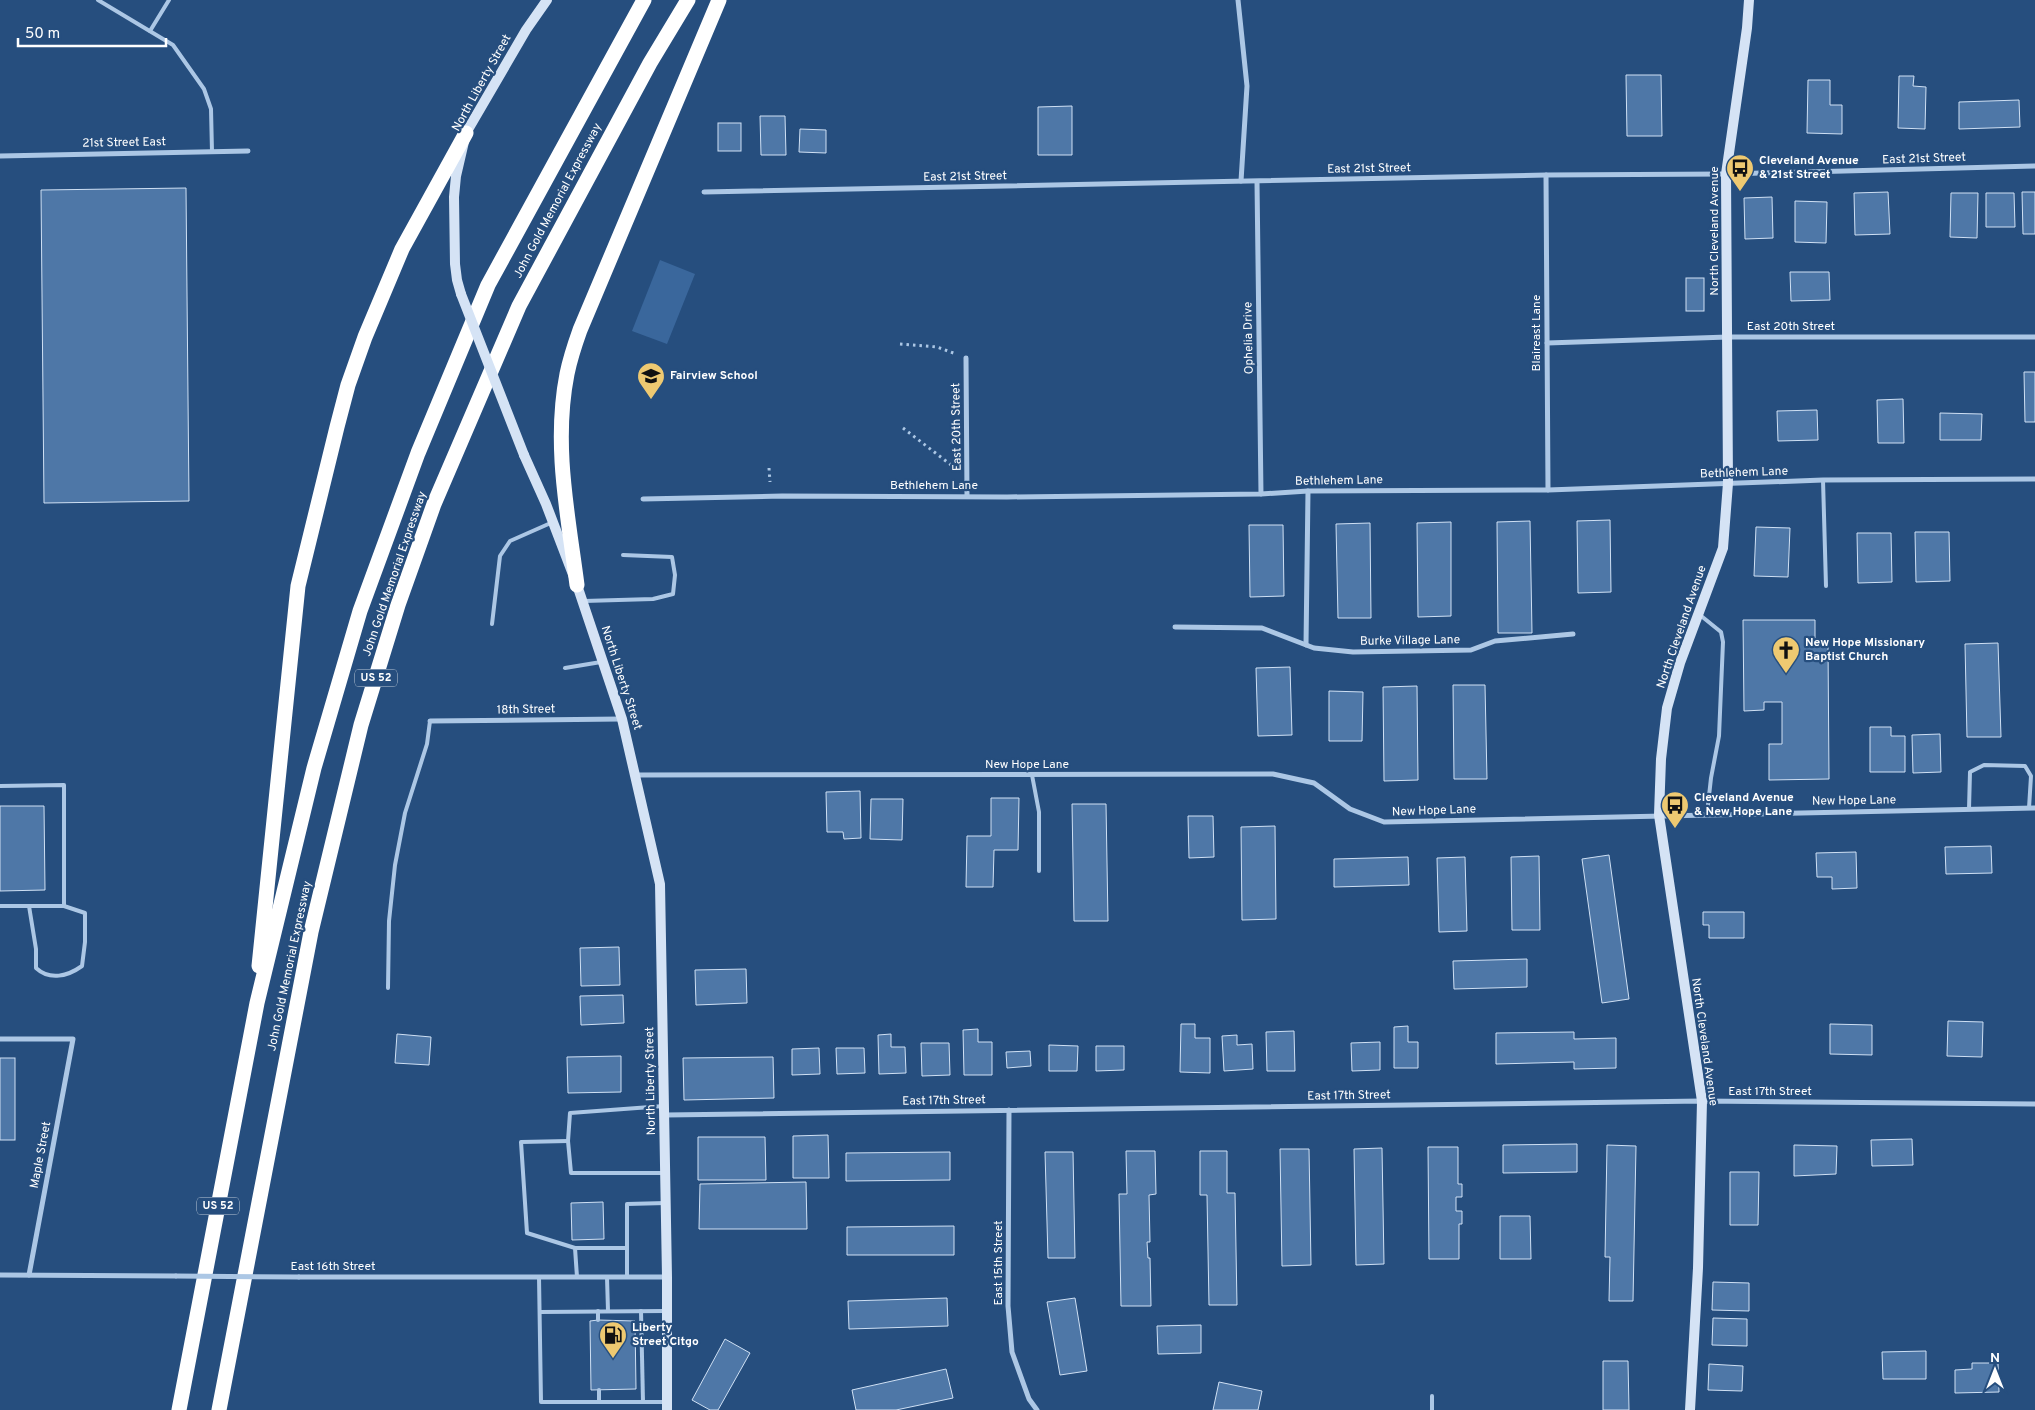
<svg xmlns="http://www.w3.org/2000/svg" width="2035" height="1410" font-family="Overpass,sans-serif">
<style>
.green{fill:#3a679c}
.building{fill:#4e77a7;stroke:#cfe0f4}
.lines{fill:none;stroke-linecap:round;stroke-linejoin:round}
.path{stroke:#acc7e5;stroke-width:3;stroke-dasharray:2.5 4;stroke-linecap:butt}
.lane{stroke:#acc7e5;stroke-width:4}
.street{stroke:#acc7e5;stroke-width:5}
.secondary{stroke:#d5e3f5;stroke-width:10}
.highway{stroke:#fff;stroke-width:15}
.street-bridge{stroke:#acc7e5;stroke-width:5}
.secondary-bridge{stroke:#d5e3f5;stroke-width:10}
.labels{text-anchor:middle;dominant-baseline:central;stroke-width:4.5;stroke-linejoin:round;paint-order:stroke}
.shield{fill:#264e7e;stroke:#becad8;stroke-width:1}
.shield-label{font-size:11px;font-weight:bold;fill:#fff}
.street-label{font-size:12px;fill:#fff;stroke:#264e7e}
.poi-label{font-size:12px;font-weight:bold;fill:#fff;stroke:#264e7e;text-anchor:start}
</style>
<rect width="100%" height="100%" fill="#264e7e"/>
<polygon class="green" points="660,260 695,274 667,344 632,331"/>
<g class="building">
<polygon points="1626,75 1661,75 1662,136 1627,136"/>
<polygon points="1899,76 1914,76 1913,86 1926,87 1925,129 1898,128"/>
<polygon points="1808,80 1830,80 1830,105 1842,105 1842,134 1807,133"/>
<polygon points="2019,100 2020,127 1959,129 1959,102"/>
<polygon points="1072,106 1072,155 1038,155 1038,107"/>
<polygon points="760,116 785,116 786,155 761,155"/>
<rect x="718" y="123" width="23" height="28"/>
<polygon points="800,129 826,130 826,153 799,152"/>
<polygon points="186,188 189,501 44,503 41,190"/>
<polygon points="1888,192 1890,234 1855,235 1854,193"/>
<polygon points="2022,192 2035,192 2035,234 2023,234"/>
<polygon points="1951,193 1978,193 1977,238 1950,237"/>
<polygon points="1986,193 2014,193 2015,227 1986,227"/>
<polygon points="1772,197 1773,238 1745,239 1744,198"/>
<polygon points="1795,201 1827,202 1826,243 1795,242"/>
<polygon points="1790,272 1829,272 1830,300 1791,301"/>
<rect x="1686" y="278" width="18" height="33"/>
<polygon points="2024,372 2035,372 2035,422 2025,422"/>
<polygon points="1903,399 1904,443 1878,443 1877,400"/>
<polygon points="1817,410 1818,440 1778,441 1777,411"/>
<polygon points="1940,413 1982,414 1981,440 1940,440"/>
<polygon points="1610,520 1611,592 1578,593 1577,521"/>
<polygon points="1530,521 1532,633 1498,633 1497,522"/>
<polygon points="1451,522 1451,616 1418,617 1417,523"/>
<polygon points="1370,523 1371,618 1338,618 1336,524"/>
<polygon points="1249,525 1283,525 1284,596 1250,597"/>
<polygon points="1756,527 1790,528 1788,577 1754,576"/>
<polygon points="1915,532 1949,532 1950,581 1916,582"/>
<polygon points="1857,533 1891,533 1892,582 1858,583"/>
<polygon points="1743,620 1815,620 1815,645 1828,645 1829,779 1769,780 1769,744 1782,744 1782,702 1764,702 1764,710 1744,711"/>
<polygon points="1998,643 2001,737 1967,737 1965,644"/>
<polygon points="1290,667 1292,735 1258,736 1256,668"/>
<polygon points="1453,685 1485,685 1487,779 1454,779"/>
<polygon points="1417,686 1418,780 1384,781 1383,687"/>
<polygon points="1329,691 1363,692 1362,741 1329,741"/>
<polygon points="1870,727 1891,727 1891,736 1905,736 1905,772 1870,772"/>
<polygon points="1940,734 1941,772 1913,773 1912,735"/>
<polygon points="860,791 861,838 844,839 843,832 827,832 826,792"/>
<polygon points="991,798 1019,798 1018,850 994,850 993,887 966,887 967,836 991,836"/>
<polygon points="871,799 903,799 902,840 870,839"/>
<polygon points="1072,804 1106,804 1108,921 1074,921"/>
<polygon points="0,806 44,806 45,890 0,891"/>
<polygon points="1188,816 1213,816 1214,857 1189,858"/>
<polygon points="1275,826 1276,919 1242,920 1241,827"/>
<polygon points="1991,846 1992,873 1946,874 1945,847"/>
<polygon points="1856,852 1857,888 1832,889 1832,877 1817,877 1816,853"/>
<polygon points="1609,855 1629,999 1602,1003 1582,859"/>
<polygon points="1539,856 1540,930 1512,930 1511,857"/>
<polygon points="1408,857 1409,885 1334,887 1334,859"/>
<polygon points="1465,857 1467,931 1439,932 1437,858"/>
<polygon points="1703,912 1744,912 1744,938 1709,938 1709,925 1703,925"/>
<polygon points="619,947 620,985 581,986 580,948"/>
<polygon points="1527,959 1527,987 1454,989 1453,961"/>
<polygon points="746,969 747,1003 696,1005 695,970"/>
<polygon points="623,995 624,1023 581,1025 580,996"/>
<polygon points="1948,1021 1983,1022 1982,1057 1947,1056"/>
<polygon points="1181,1024 1195,1024 1195,1038 1210,1038 1210,1073 1180,1072"/>
<polygon points="1830,1024 1872,1025 1872,1055 1830,1054"/>
<polygon points="1408,1026 1408,1042 1418,1042 1418,1068 1394,1068 1394,1027"/>
<polygon points="978,1029 978,1042 992,1042 992,1075 964,1075 963,1030"/>
<polygon points="1294,1031 1295,1071 1267,1071 1266,1032"/>
<polygon points="1574,1032 1574,1039 1616,1038 1616,1068 1574,1069 1574,1062 1496,1064 1496,1033"/>
<polygon points="397,1034 431,1037 429,1065 395,1063"/>
<polygon points="891,1034 891,1047 905,1047 906,1073 879,1074 878,1035"/>
<polygon points="1237,1035 1237,1045 1252,1044 1253,1069 1224,1071 1222,1036"/>
<polygon points="1380,1042 1380,1070 1352,1071 1351,1043"/>
<polygon points="921,1043 949,1043 950,1075 922,1076"/>
<polygon points="1049,1045 1078,1046 1077,1071 1049,1071"/>
<polygon points="1096,1046 1124,1046 1124,1070 1096,1071"/>
<polygon points="819,1048 820,1074 792,1075 792,1049"/>
<polygon points="836,1048 864,1048 865,1073 837,1074"/>
<polygon points="1030,1051 1031,1066 1007,1068 1006,1052"/>
<polygon points="621,1056 621,1092 568,1093 567,1057"/>
<polygon points="773,1057 774,1098 684,1100 683,1058"/>
<rect x="0" y="1058" width="15" height="82"/>
<polygon points="828,1135 829,1178 793,1178 793,1136"/>
<polygon points="698,1137 765,1137 766,1180 698,1180"/>
<polygon points="1912,1139 1913,1165 1872,1166 1871,1140"/>
<polygon points="1577,1144 1577,1172 1503,1173 1503,1145"/>
<polygon points="1607,1145 1636,1146 1633,1301 1609,1301 1610,1257 1605,1257"/>
<polygon points="1794,1145 1837,1146 1836,1174 1794,1176"/>
<polygon points="1428,1147 1458,1147 1458,1184 1462,1184 1462,1197 1456,1197 1456,1211 1462,1211 1462,1224 1459,1224 1459,1259 1429,1259"/>
<polygon points="1382,1148 1384,1264 1356,1265 1354,1149"/>
<polygon points="1280,1149 1309,1149 1311,1265 1282,1266"/>
<polygon points="1126,1151 1155,1151 1156,1194 1149,1195 1150,1242 1147,1242 1148,1258 1150,1258 1151,1306 1121,1306 1119,1194 1127,1194"/>
<polygon points="1200,1151 1227,1151 1227,1193 1235,1193 1237,1305 1209,1305 1207,1195 1200,1195"/>
<polygon points="950,1152 950,1180 846,1181 846,1153"/>
<polygon points="1045,1152 1073,1152 1075,1258 1048,1258"/>
<polygon points="1730,1172 1759,1172 1758,1225 1730,1225"/>
<polygon points="806,1182 807,1229 699,1229 700,1184"/>
<polygon points="603,1202 604,1239 572,1240 571,1203"/>
<polygon points="1500,1216 1530,1216 1531,1259 1500,1259"/>
<polygon points="954,1226 954,1255 847,1255 847,1227"/>
<polygon points="1713,1282 1749,1283 1749,1311 1712,1310"/>
<polygon points="947,1298 948,1326 849,1329 848,1301"/>
<polygon points="1075,1298 1087,1371 1060,1375 1047,1302"/>
<polygon points="1713,1318 1747,1319 1747,1346 1712,1345"/>
<polygon points="598,1320 635,1321 636,1389 591,1390 590,1321"/>
<polygon points="1201,1325 1201,1353 1158,1354 1157,1326"/>
<polygon points="725,1339 750,1353 718,1410 710,1410 692,1400"/>
<polygon points="1926,1351 1926,1379 1883,1379 1882,1352"/>
<polygon points="1603,1361 1628,1361 1629,1410 1603,1410"/>
<polygon points="1972,1363 1998,1363 1999,1392 1955,1393 1955,1370 1972,1369"/>
<polygon points="1709,1364 1743,1366 1742,1391 1708,1390"/>
<polygon points="946,1369 953,1398 896,1410 856,1410 852,1390"/>
<polygon points="1219,1382 1262,1391 1258,1410 1213,1410"/>
</g>
<g class="lines">
<g class="path">
<polyline points="900,344 937,347 956,354"/>
<polyline points="903,428 955,468"/>
<polyline points="769,468 770,482"/>
</g>
<g class="lane">
<polyline points="98,0 173,45 204,89 211,109 212,152"/>
<polyline points="150,31 169,0"/>
<polyline points="1823,480 1826,586"/>
<polyline points="584,601 653,599 673,594 675,575 672,557 623,555"/>
<polyline points="1700,615 1721,632 1723,642 1719,736 1711,778 1707,814"/>
<polyline points="492,624 500,556 510,541 553,522"/>
<polyline points="565,668 601,662"/>
<polyline points="1032,775 1039,812 1039,871"/>
<polyline points="0,786 64,785 64,906 0,906"/>
<polyline points="1969,809 1970,772 1984,765 2025,766 2031,776 2029,808"/>
<path d="M29,906L36,949V968C50,981 68,976 82,966L85,942V913L64,906"/>
<polyline points="388,988 389,921 395,865 405,813 427,744 430,721"/>
<polyline points="664,1106 570,1113 568,1141 571,1173 665,1173"/>
<polyline points="568,1141 521,1142 527,1233 575,1248 577,1277"/>
<polyline points="575,1248 627,1248"/>
<polyline points="539,1277 541,1402 666,1402"/>
<polyline points="607,1277 608,1311"/>
<polyline points="627,1277 627,1204 666,1203"/>
<polyline points="598,1311 598,1320"/>
<polyline points="641,1311 643,1402"/>
<polyline points="540,1312 665,1311"/>
<polyline points="599,1390 599,1402"/>
<polyline points="1432,1396 1432,1410"/>
</g>
<g class="street">
<polyline points="1238,0 1247,86 1241,181"/>
<polyline points="0,156 248,151"/>
<polyline points="1546,175 1548,490"/>
<polyline points="1257,182 1261,494"/>
<polyline points="704,192 1546,175 1726,174 2035,166"/>
<polyline points="1547,343 1728,337 2035,337"/>
<polyline points="966,358 967,496"/>
<polyline points="643,499 782,496 1007,497 1261,494 1308,491 1548,490 1823,480 2035,479"/>
<polyline points="1175,627 1262,628 1314,648 1353,652 1471,650 1495,641 1573,634"/>
<polyline points="1306,645 1308,491"/>
<polyline points="430,721 621,719"/>
<polyline points="636,775 1273,774 1314,783 1350,809 1384,822 2035,808"/>
<polyline points="0,1039 73,1039 29,1275"/>
<polyline points="1009,1110 1008,1306 1012,1352 1029,1399 1037,1410"/>
<polyline points="665,1115 1702,1101 2035,1104"/>
<polyline points="0,1275 176,1276"/>
<polyline points="299,1277 667,1277"/>
</g>
<g class="secondary">
<polyline points="461,294 457,280 455,264 454,197 456,176 466,133 526,30 547,0"/>
<polyline points="524,455 546,504 577,585 622,719 660,884 667,1277 667,1410"/>
<polyline points="1690,1410 1698,1268 1702,1101 1659,815 1661,759 1667,708 1680,663 1723,548 1728,483 1726,174 1747,28 1749,0"/>
</g>
<g class="highway">
<path d="M577,585C568,515 553,445 567,374C570,359 575,344 580,330L719,0"/>
<polyline points="259,966 298,586 337,427 348,385 365,337 402,249 466,133"/>
<polyline points="179,1410 257,1003 314,768 360,611 418,453 488,285 644,0"/>
<polyline points="219,1410 311,932 361,725 398,605 434,504 519,306 650,63 688,0"/>
</g>
<polyline class="street-bridge" points="176,1276 299,1277"/>
<polyline class="secondary-bridge" points="461,294 524,455"/>
</g>
<defs>
<g id="bus-pin" transform="scale(1.4375)"><path d="M0 17L-7.5 6A9.5 9.5 0 1 1 7.5 6Z" fill="#eec971" stroke="#264e7e"/><path d="M-5-6H5V4H4V6H2V4H-2V6H-4V4H-5ZM-3.5-4V0h7V-4ZM-3.5 1.2v1.5H-2V1.2ZM2 1.2v1.5H3.5V1.2Z" fill="#111"/></g>
<g id="school-pin" transform="scale(1.4375)"><path d="M0 17L-7.5 6A9.5 9.5 0 1 1 7.5 6Z" fill="#eec971" stroke="#264e7e"/><path d="M0-5L7-2L0 1L-7-2ZM-4 1L0 2.5L4 1V4Q0 6-4 4Z" fill="#111"/></g>
<g id="church-pin" transform="scale(1.4375)"><path d="M0 17L-7.5 6A9.5 9.5 0 1 1 7.5 6Z" fill="#eec971" stroke="#264e7e"/><path d="M-1.2-6h2.4v3.5h3.3v2.4h-3.3V6h-2.4V-.1h-3.3v-2.4h3.3Z" fill="#111"/></g>
<g id="fuel-pin" transform="scale(1.4375)"><path d="M0 17L-7.5 6A9.5 9.5 0 1 1 7.5 6Z" fill="#eec971" stroke="#264e7e"/><path d="M-5.5-6h7V0h2V4h1.3V-2.5L3-4.5l.8-.8L6-3V5H2.5V1h-1V6h-7ZM-4.2-4.7v3.2H.2V-4.7Z" fill="#111"/></g>
</defs>
<g fill-rule="evenodd">
<use href="#bus-pin" x="1740" y="168"/>
<use href="#school-pin" x="651" y="376"/>
<use href="#church-pin" x="1786" y="650"/>
<use href="#bus-pin" x="1675" y="805"/>
<use href="#fuel-pin" x="613" y="1335"/>
</g>
<g class="labels">
<g class="shield">
<rect x="355" y="669.5" width="42" height="17" rx="4"/>
<rect x="197" y="1197.5" width="42" height="17" rx="4"/>
</g>
<g class="shield-label">
<text x="376" y="678">US 52</text>
<text x="218" y="1206">US 52</text>
</g>
<g class="street-label">
<text transform="translate(482 83) rotate(-61)">North Liberty Street</text>
<text transform="translate(124 143) rotate(-1)">21st Street East</text>
<text transform="translate(1924 159) rotate(-2)">East 21st Street</text>
<text transform="translate(1369 169) rotate(-1)">East 21st Street</text>
<text transform="translate(965 177) rotate(-1)">East 21st Street</text>
<text transform="translate(558 201) rotate(-62)">John Gold Memorial Expressway</text>
<text transform="translate(1715 231) rotate(-90)">North Cleveland Avenue</text>
<text x="1791" y="327">East 20th Street</text>
<text transform="translate(1537 333) rotate(-90)">Blaireast Lane</text>
<text transform="translate(1249 338) rotate(-91)">Ophelia Drive</text>
<text transform="translate(957 427) rotate(-91)">East 20th Street</text>
<text transform="translate(1744 473) rotate(-2)">Bethlehem Lane</text>
<text transform="translate(1339 481) rotate(-1)">Bethlehem Lane</text>
<text x="934" y="486">Bethlehem Lane</text>
<text transform="translate(395 574) rotate(-71)">John Gold Memorial Expressway</text>
<text transform="translate(1682 627) rotate(-71)">North Cleveland Avenue</text>
<text transform="translate(1410 641) rotate(-1)">Burke Village Lane</text>
<text transform="translate(621 678) rotate(72)">North Liberty Street</text>
<text transform="translate(526 710) rotate(-1)">18th Street</text>
<text x="1027" y="765">New Hope Lane</text>
<text transform="translate(1854 801) rotate(-1)">New Hope Lane</text>
<text transform="translate(1434 811) rotate(-2)">New Hope Lane</text>
<text transform="translate(290 966) rotate(-78)">John Gold Memorial Expressway</text>
<text transform="translate(1704 1042) rotate(82)">North Cleveland Avenue</text>
<text transform="translate(651 1081) rotate(-91)">North Liberty Street</text>
<text x="1770" y="1092">East 17th Street</text>
<text transform="translate(1349 1096) rotate(-1)">East 17th Street</text>
<text transform="translate(944 1101) rotate(-1)">East 17th Street</text>
<text transform="translate(41 1155) rotate(-79)">Maple Street</text>
<text transform="translate(999 1263) rotate(-90)">East 15th Street</text>
<text x="333" y="1267">East 16th Street</text>
</g>
<g class="poi-label">
<text x="1759" y="161">Cleveland Avenue<tspan x="1759" dy="14">&amp; 21st Street</tspan></text>
<text x="670" y="376">Fairview School</text>
<text x="1805" y="643">New Hope Missionary<tspan x="1805" dy="14">Baptist Church</tspan></text>
<text x="1694" y="798">Cleveland Avenue<tspan x="1694" dy="14">&amp; New Hope Lane</tspan></text>
<text x="632" y="1328">Liberty<tspan x="632" dy="14">Street Citgo</tspan></text>
</g>
</g>
<g transform="translate(1995 1370)" stroke="#264e7e" stroke-width="4" paint-order="stroke">
<path d="M0-4L9 19L0 12L-9 19Z" fill="#ffffff"/>
<text y="-8" font-size="14" font-weight="bold" text-anchor="middle" fill="#ffffff">N</text>
</g>
<path d="M18 38v8h148v-8" fill="none" stroke="#ffffff" stroke-width="2.5"/>
<text x="25" y="38" font-size="15" fill="#ffffff" stroke="#264e7e" stroke-width="4" paint-order="stroke">50 m</text>
</svg>
